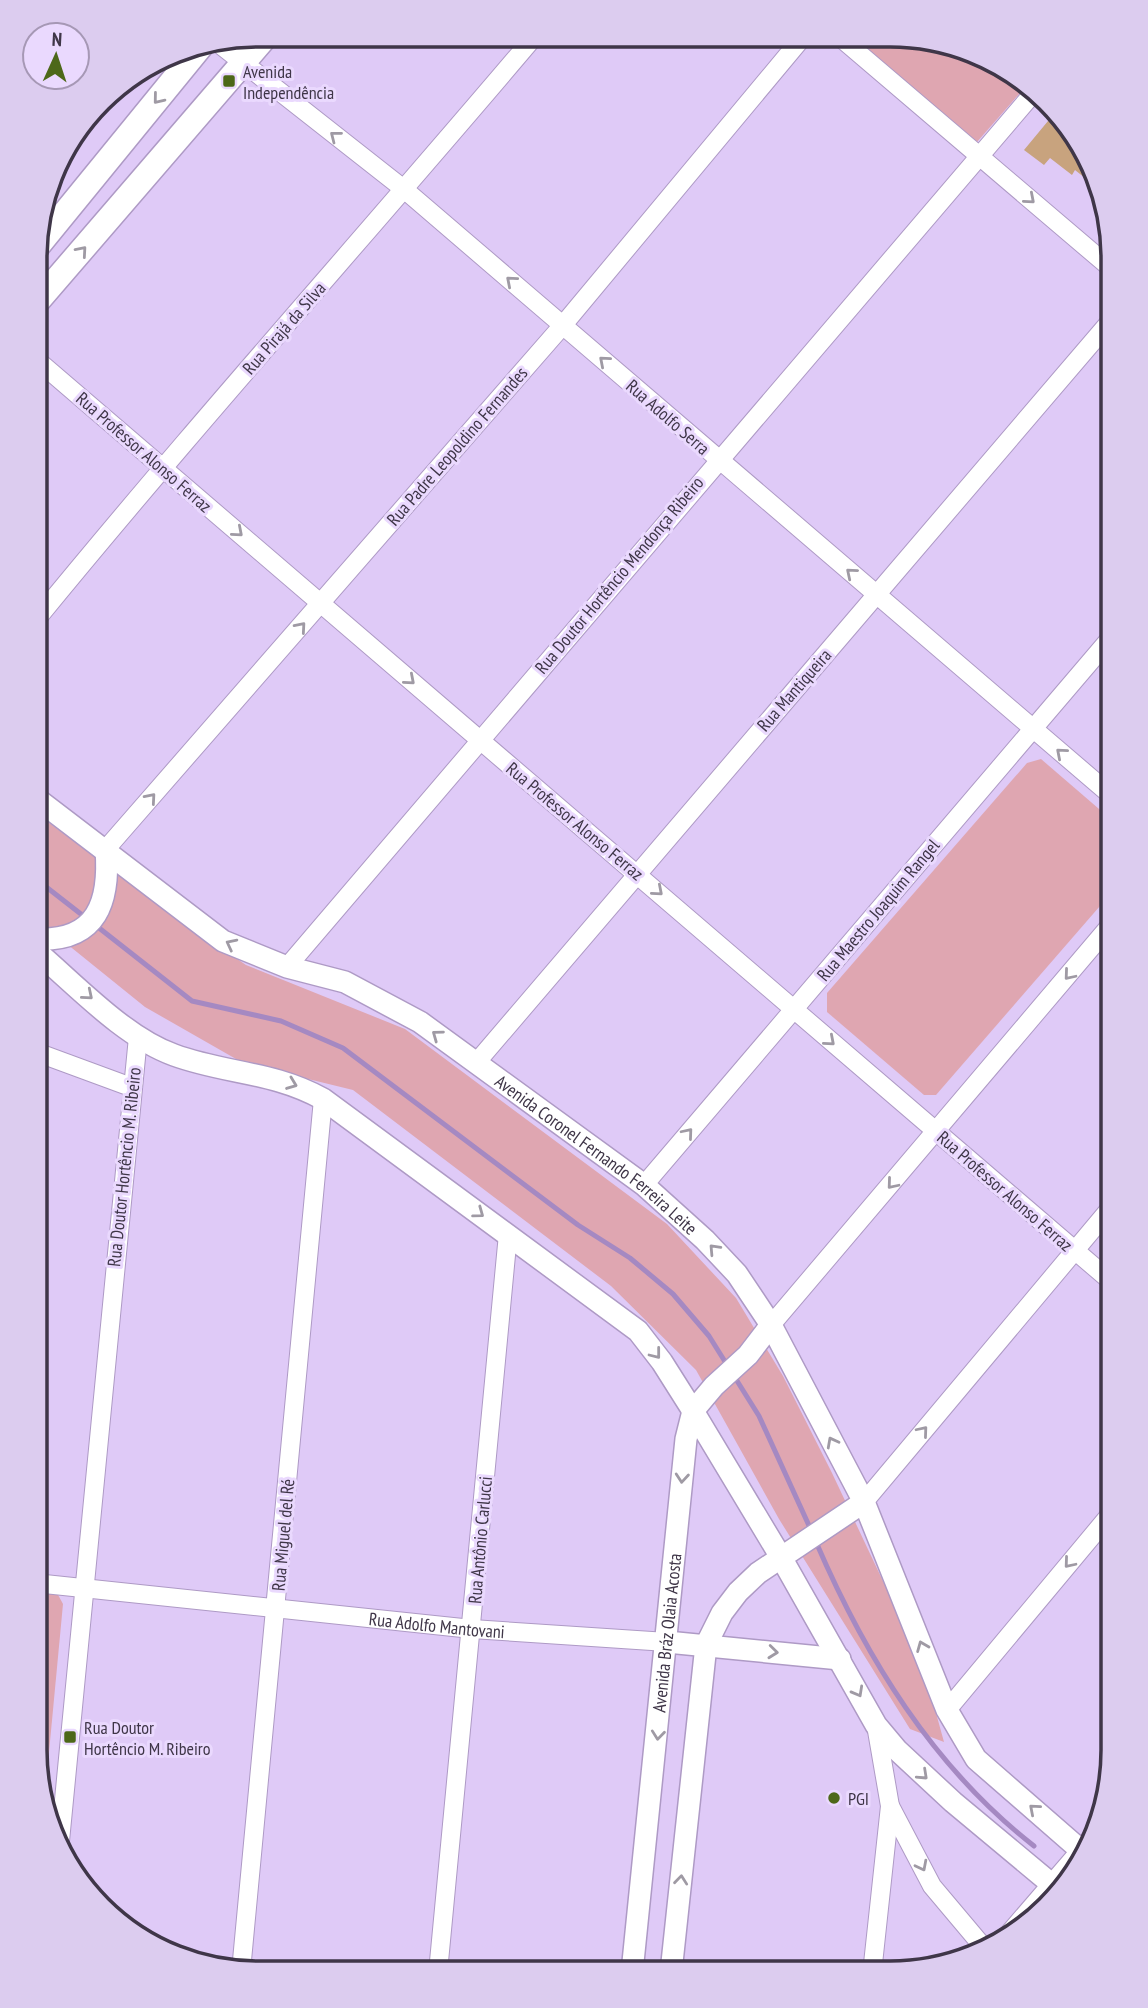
<svg xmlns="http://www.w3.org/2000/svg" width="1148" height="2008" font-family="'PT Sans Narrow',sans-serif">
<style>
.green{fill:#dfa6b1}
.lines{fill:none;stroke-linecap:round;stroke-linejoin:round}
.stream{stroke:#a589c2;stroke-width:5}
.building{fill:#c8a37e}
.minor-casing{stroke:#ae9ac5;stroke-width:20}
.tertiary-casing{stroke:#ae9ac5;stroke-width:24}
.secondary-casing{stroke:#ae9ac5;stroke-width:27}
.minor{stroke:#fff;stroke-width:18}
.tertiary{stroke:#fff;stroke-width:21}
.secondary{stroke:#fff;stroke-width:24}
.oneway{stroke:#9f9aa4}
.poi-dot{fill:#4d6819;stroke:#ead9fe;stroke-width:2.5}
.labels{text-anchor:middle;dominant-baseline:central;stroke-width:6;stroke-linejoin:round;paint-order:stroke}
.poi-label{font-size:18px;fill:#3f3648;stroke:#ead9fe;text-anchor:start}
.street-label{font-size:18px;fill:#3f3648;stroke:#ead9fe}
.rim{fill:none;stroke:#3f3648;stroke-width:3.5}
</style>
<rect width="100%" height="100%" fill="#dfcaf7"/>
<g class="green">
<polygon points="855,39 933,39 1027,85 977,142"/>
<polygon points="1041,759 1113,821 1113,891 936,1095 924,1095 827,1012 827,993 1027,763"/>
<polygon points="36,813 168,912 246,965 405,1029 667,1224 736,1298 783,1376 832,1473 923,1666 944,1742 910,1729 779,1519 696,1370 611,1286 353,1090 243,1063 145,1007 36,919"/>
<polygon points="35,1591 57,1593 63,1604 44,1805 35,1750"/>
</g>
<g class="lines">
<g class="stream">
<polyline points="36,879 86,918"/>
<polyline points="94,924 192,1001 281,1021 343,1048 578,1225 630,1258 673,1294 709,1336 729,1368"/>
<polyline points="734,1376 759,1416 811,1530"/>
<path d="M816,1542C866,1658 933,1767 1034,1846"/>
</g>
</g>
<polygon class="building" points="1053,115 1101,186 1100,190 1075,170 1072,175 1050,158 1044,165 1024,150"/>
<g class="lines">
<g class="minor-casing">
<g id="minor">
<polyline points="842,39 1113,270"/>
<polyline points="218,43 405,190 1113,797"/>
<polyline points="37,360 1113,1283"/>
<path d="M36,620C198,422 369,232 534,37"/>
<polyline points="106,849 563,325 802,38"/>
<polyline points="287,967 1036,90"/>
<polyline points="36,1052 131,1087"/>
<polyline points="476,1063 1113,318"/>
<polyline points="644,1185 1113,635"/>
<polyline points="771,1325 1113,922"/>
<polyline points="864,1502 1113,1205"/>
<path id="s1" d="M35,1583L472,1629L667,1642"/>
<polyline points="947,1710 1113,1511"/>
<polyline points="890,1806 932,1886 985,1949"/>
<polyline points="60,1841 138,1037"/>
<polyline points="1005,1938 1097,1831"/>
<polyline points="241,1971 323,1099"/>
<polyline points="438,1972 508,1234"/>
<polyline points="872,1973 890,1806 876,1725"/>
</g>
</g>
<g class="tertiary-casing">
<g id="tertiary">
<path id="s2" d="M36,798L223,941L287,967L345,982L420,1022L644,1185L705,1240L737,1274L771,1325L864,1502L947,1710L976,1759L1085,1854"/>
<path d="M36,939C98,942 110,901 106,849"/>
<path d="M36,951C76,985 124,1037 174,1055C226,1074 272,1071 323,1099L638,1331L662,1362L693,1411L782,1559L876,1725L897,1750L953,1802L1061,1892"/>
<polyline points="667,1642 840,1659"/>
<path id="s3" d="M632,1972L686,1439L693,1411L714,1386L748,1355L771,1325"/>
<polyline points="671,1972 706,1645 722,1613 738,1592 758,1573 864,1502"/>
</g>
</g>
<g class="secondary-casing">
<g id="secondary">
<polyline points="37,247 201,46"/>
<polyline points="37,302 267,35"/>
</g>
</g>
<use href="#minor" class="minor"/>
<use href="#tertiary" class="tertiary"/>
<use href="#secondary" class="secondary"/>
</g>
<defs><path id="oneway-chevron" d="M-2-3.5L2.5 0L-2 3.5" fill="none" stroke-width="1.6" stroke-linecap="round" stroke-linejoin="round" transform="scale(1.75)"/></defs>
<g class="oneway">
<use href="#oneway-chevron" transform="translate(158 99) rotate(129)"/>
<use href="#oneway-chevron" transform="translate(335 136) rotate(-142)"/>
<use href="#oneway-chevron" transform="translate(1030 199) rotate(41)"/>
<use href="#oneway-chevron" transform="translate(82 251) rotate(-49)"/>
<use href="#oneway-chevron" transform="translate(511 281) rotate(-139)"/>
<use href="#oneway-chevron" transform="translate(604 361) rotate(-139)"/>
<use href="#oneway-chevron" transform="translate(238 532) rotate(41)"/>
<use href="#oneway-chevron" transform="translate(851 573) rotate(-140)"/>
<use href="#oneway-chevron" transform="translate(301 627) rotate(-49)"/>
<use href="#oneway-chevron" transform="translate(410 680) rotate(41)"/>
<use href="#oneway-chevron" transform="translate(1061 753) rotate(-139)"/>
<use href="#oneway-chevron" transform="translate(151 798) rotate(-49)"/>
<use href="#oneway-chevron" transform="translate(658 891) rotate(41)"/>
<use href="#oneway-chevron" transform="translate(231 944) rotate(-153)"/>
<use href="#oneway-chevron" transform="translate(1069 975) rotate(130)"/>
<use href="#oneway-chevron" transform="translate(88 995) rotate(40)"/>
<use href="#oneway-chevron" transform="translate(437 1035) rotate(-144)"/>
<use href="#oneway-chevron" transform="translate(830 1041) rotate(41)"/>
<use href="#oneway-chevron" transform="translate(292 1084) rotate(21)"/>
<use href="#oneway-chevron" transform="translate(688 1133) rotate(-50)"/>
<use href="#oneway-chevron" transform="translate(892 1184) rotate(130)"/>
<use href="#oneway-chevron" transform="translate(479 1213) rotate(36)"/>
<use href="#oneway-chevron" transform="translate(714 1249) rotate(-133)"/>
<use href="#oneway-chevron" transform="translate(656 1354) rotate(52)"/>
<use href="#oneway-chevron" transform="translate(923 1431) rotate(-50)"/>
<use href="#oneway-chevron" transform="translate(832 1442) rotate(-118)"/>
<use href="#oneway-chevron" transform="translate(682 1478) rotate(95)"/>
<use href="#oneway-chevron" transform="translate(1069 1563) rotate(130)"/>
<use href="#oneway-chevron" transform="translate(922 1646) rotate(-112)"/>
<use href="#oneway-chevron" transform="translate(773 1652) rotate(6)"/>
<use href="#oneway-chevron" transform="translate(858 1692) rotate(61)"/>
<use href="#oneway-chevron" transform="translate(658 1735) rotate(96)"/>
<use href="#oneway-chevron" transform="translate(923 1775) rotate(43)"/>
<use href="#oneway-chevron" transform="translate(1034 1809) rotate(-139)"/>
<use href="#oneway-chevron" transform="translate(922 1866) rotate(63)"/>
<use href="#oneway-chevron" transform="translate(681 1880) rotate(-84)"/>
</g>
<g class="poi-dot">
<rect x="222" y="74" width="14" height="14" rx="3.5"/>
<rect x="63" y="1730" width="14" height="14" rx="3.5"/>
<circle cx="834" cy="1798" r="7"/>
</g>
<g class="labels">
<g class="poi-label">
<text x="243" y="71">Avenida<tspan x="243" dy="21">Independência</tspan></text>
<text x="84" y="1727">Rua Doutor<tspan x="84" dy="21">Hortêncio M. Ribeiro</tspan></text>
<text x="848" y="1798">PGI</text>
</g>
<g class="street-label">
<text transform="translate(284 328) rotate(-49)">Rua Pirajá da Silva</text>
<text transform="translate(668 417) rotate(41)">Rua Adolfo Serra</text>
<text transform="translate(457 446) rotate(-49)">Rua Padre Leopoldino Fernandes</text>
<text transform="translate(144 452) rotate(41)">Rua Professor Alonso Ferraz</text>
<text transform="translate(619 575) rotate(-50)">Rua Doutor Hortêncio Mendonça Ribeiro</text>
<text transform="translate(794 690) rotate(-49)">Rua Mantiqueira</text>
<text transform="translate(575 821) rotate(40)">Rua Professor Alonso Ferraz</text>
<text transform="translate(878 910) rotate(-50)">Rua Maestro Joaquim Rangel</text>
<text stroke="none"><textPath href="#s2" startOffset="670">Avenida Coronel Fernando Ferreira Leite</textPath></text>
<text transform="translate(124 1167) rotate(-84)">Rua Doutor Hortêncio M. Ribeiro</text>
<text transform="translate(1005 1191) rotate(41)">Rua Professor Alonso Ferraz</text>
<text transform="translate(283 1535) rotate(-85)">Rua Miguel del Ré</text>
<text transform="translate(480 1540) rotate(-85)">Rua Antônio Carlucci</text>
<text stroke="none"><textPath href="#s1" startOffset="404">Rua Adolfo Mantovani</textPath></text>
<text stroke="none"><textPath href="#s3" startOffset="341">Avenida Bráz Olaia Acosta</textPath></text>
</g>
</g>
<path d="M0 0H1148V2008H0ZM258 47H890A211 211 0 0 1 1101 258V1750A211 211 0 0 1 890 1961H258A211 211 0 0 1 47 1750V258A211 211 0 0 1 258 47Z" fill="#dcccef" fill-rule="evenodd"/>
<path class="rim" d="M258 47H890A211 211 0 0 1 1101 258V1750A211 211 0 0 1 890 1961H258A211 211 0 0 1 47 1750V258A211 211 0 0 1 258 47Z"/>
<g transform="translate(56 56) rotate(3)"><circle r="33" fill="#ead9fe" stroke="#a698b5" stroke-width="2"/>
<path d="M0-5L12 26L0 18L-12 26Z" fill="#4d6819"/>
<text y="-10" font-size="19" font-weight="bold" text-anchor="middle" fill="#3f3648">N</text>
</g>
</svg>
